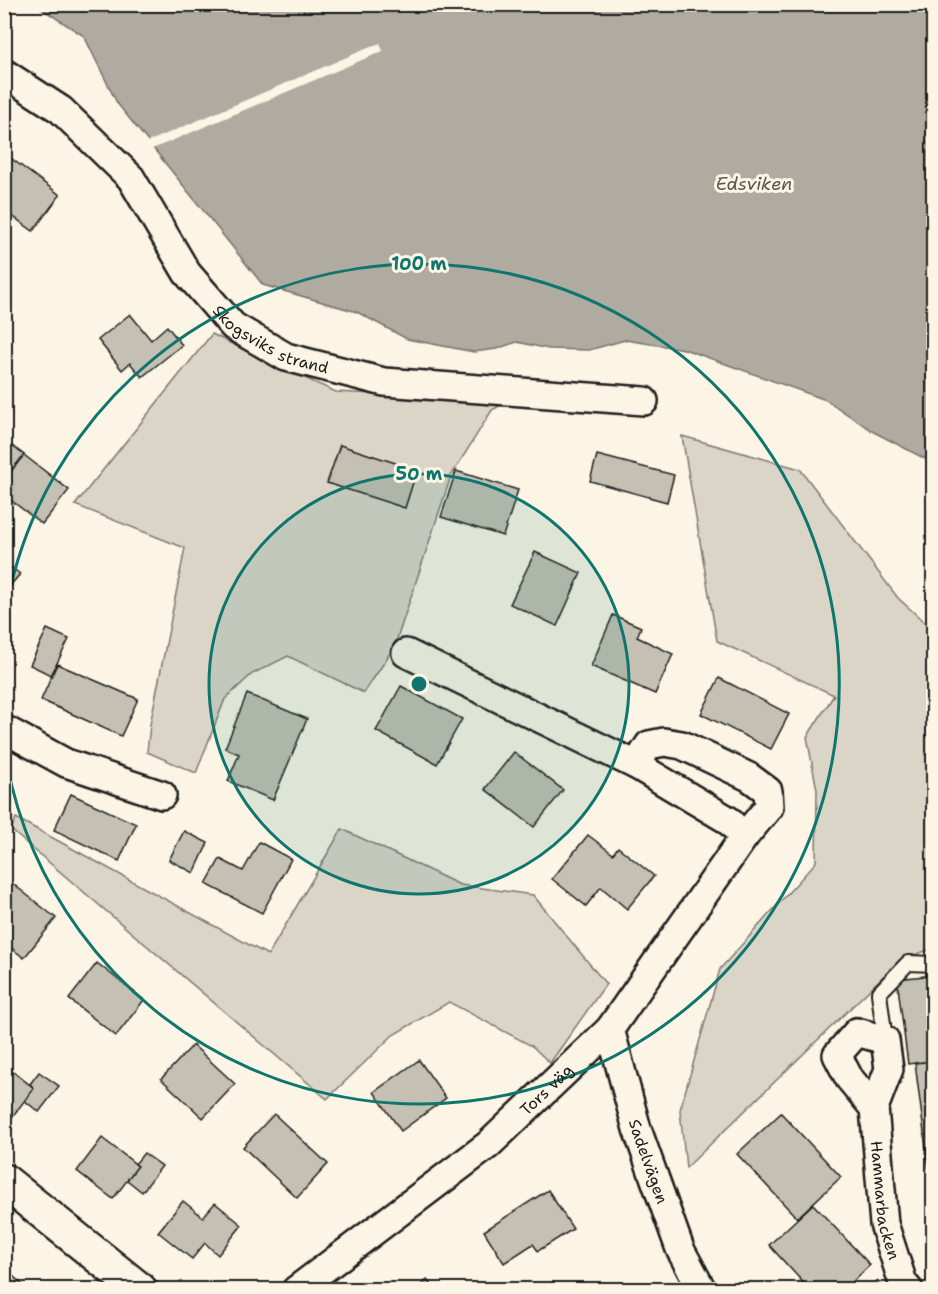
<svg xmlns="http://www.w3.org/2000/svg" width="938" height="1294" font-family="'Shantell Sans',sans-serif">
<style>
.green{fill:#dbd5c8;stroke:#7c7872;stroke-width:1.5}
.water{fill:#b0aba1;stroke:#75726c;stroke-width:1.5}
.pier{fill:#fcf5e5}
.building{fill:#c4c0b3;stroke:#1c1c1c;stroke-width:1.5}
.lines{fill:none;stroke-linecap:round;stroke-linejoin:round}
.lane-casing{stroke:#1c1c1c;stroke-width:18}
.street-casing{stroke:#1c1c1c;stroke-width:32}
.secondary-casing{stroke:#1c1c1c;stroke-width:38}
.lane{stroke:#fcf5e5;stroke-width:14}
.street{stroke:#fcf5e5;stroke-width:27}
.secondary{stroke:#fcf5e5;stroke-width:33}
.ring{fill:none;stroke:#0f766e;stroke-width:3}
.labels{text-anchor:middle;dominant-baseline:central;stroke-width:6;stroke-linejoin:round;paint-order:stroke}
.street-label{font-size:16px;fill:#1c1c1c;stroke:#fcf5e5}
.water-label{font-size:18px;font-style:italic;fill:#575551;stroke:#fcf5e5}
.centre{fill:#0f766e;stroke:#fcf5e5;stroke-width:3}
.ring-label{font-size:18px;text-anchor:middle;font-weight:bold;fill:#0f766e;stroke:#fcf5e5;stroke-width:6;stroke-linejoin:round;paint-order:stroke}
</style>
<rect width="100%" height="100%" fill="#fcf5e5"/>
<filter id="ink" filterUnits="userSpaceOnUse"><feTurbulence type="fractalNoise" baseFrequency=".0167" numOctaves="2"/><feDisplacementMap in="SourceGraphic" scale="12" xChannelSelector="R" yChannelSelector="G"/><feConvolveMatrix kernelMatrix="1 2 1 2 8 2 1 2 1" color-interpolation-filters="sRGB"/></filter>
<g filter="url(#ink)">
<g class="green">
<polygon points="212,334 260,358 336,392 509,401 492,410 451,476 397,639 387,658 364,693 288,656 252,674 225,699 196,773 147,752 150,725 185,548 75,505"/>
<polygon points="682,436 800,469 898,598 933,630 934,688 927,736 934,741 934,948 900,960 686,1168 680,1110 720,969 816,862 817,790 807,737 834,695 717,641"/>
<polygon points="16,818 268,955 342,829 460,885 533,895 606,984 550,1063 532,1046 449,1002 393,1035 327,1099 11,830"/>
</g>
<polygon class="water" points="36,5 933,5 933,463 874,432 826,400 684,349 625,340 589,350 549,349 517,342 496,349 474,352 407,339 357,312 263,285 117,103 84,36"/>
<polygon class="pier" points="380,43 383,51 150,150 145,143"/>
<g class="building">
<polygon points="4,153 60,195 33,231 4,210"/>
<polygon points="130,314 151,340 167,326 182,345 142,377 130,363 122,370 98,340"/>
<polygon points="4,440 24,455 4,480"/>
<polygon points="340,445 417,470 405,508 327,483"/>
<polygon points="24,455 69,490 42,524 4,495 4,480"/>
<polygon points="597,455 674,475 667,502 590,481"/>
<polygon points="456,471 518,490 503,536 441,517"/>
<polygon points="535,552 581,573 557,626 510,604"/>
<polygon points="4,562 20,574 4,593"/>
<polygon points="613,615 641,627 637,637 673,654 655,694 591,666"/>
<polygon points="47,629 69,639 51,675 30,665"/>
<polygon points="57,664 138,699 121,736 41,700"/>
<polygon points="719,678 789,714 771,749 701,714"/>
<polygon points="401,686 462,719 437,764 376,731"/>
<polygon points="247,694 307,719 273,800 228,781 239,754 225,748"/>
<polygon points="514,752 563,790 534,827 485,789"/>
<polygon points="71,794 136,824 119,861 54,830"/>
<polygon points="184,831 208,843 194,873 169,860"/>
<polygon points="588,835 613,854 618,847 654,876 627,909 601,887 586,906 552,879"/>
<polygon points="259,842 291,859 262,913 206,884 220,859 243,871"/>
<polygon points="8,880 56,918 24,958 4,942 4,884"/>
<polygon points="97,963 144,1000 116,1036 69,999"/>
<polygon points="934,975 934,1061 908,1064 897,979"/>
<polygon points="193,1045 235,1084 203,1118 161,1079"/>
<polygon points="419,1060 446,1098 401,1131 374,1092"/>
<polygon points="934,1061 934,1211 915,1063"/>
<polygon points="4,1065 34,1088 10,1120 4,1115"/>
<polygon points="39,1072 59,1086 39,1112 25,1101 34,1088 30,1084"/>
<polygon points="781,1113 841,1177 797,1218 737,1154"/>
<polygon points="274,1114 328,1164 297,1198 243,1147"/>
<polygon points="102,1138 138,1166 113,1199 77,1171"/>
<polygon points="144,1153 162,1166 142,1192 127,1180 138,1166 135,1164"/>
<polygon points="548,1190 573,1229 538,1251 533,1244 504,1263 484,1231"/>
<polygon points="183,1201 203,1217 215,1203 242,1225 218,1255 205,1243 192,1259 158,1232"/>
<polygon points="813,1204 870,1265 844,1290 810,1290 769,1245"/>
<polygon points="13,1276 28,1290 4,1290 4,1286"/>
<polygon points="427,1280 435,1290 415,1290"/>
</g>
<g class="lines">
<g class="lane-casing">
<polyline id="lane" points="885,1040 879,993 908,963 934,964"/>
</g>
<g class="street-casing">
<g id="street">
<path id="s1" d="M4,73L61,110L131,178L187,273L233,326L286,357L384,382L644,401"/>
<polyline points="4,729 66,763 162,795"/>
<polyline points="636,765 649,745 664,742 682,745 749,777 768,791 769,807 744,837"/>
<path id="s2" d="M610,1029L637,1129L680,1249L702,1290"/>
<polygon points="857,1032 885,1040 889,1069 874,1108 849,1078 837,1055"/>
<path id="s3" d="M874,1108L884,1224L903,1283L909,1290"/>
<path id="s4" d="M296,1290L488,1145L610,1029L744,837L728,820L636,765L406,653"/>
</g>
</g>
<g class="secondary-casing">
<polyline id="secondary" points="4,1181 140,1290"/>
</g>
<use href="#lane" class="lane"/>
<use href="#street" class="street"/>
<use href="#secondary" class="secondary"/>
</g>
</g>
<circle cx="419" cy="684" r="210" fill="#0f766e" fill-opacity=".12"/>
<g class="ring">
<circle cx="419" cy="684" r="210"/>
<path d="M5 615A420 420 0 1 1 5 753"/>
</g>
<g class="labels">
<g class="street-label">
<text stroke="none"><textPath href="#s1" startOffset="386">Skogsviks strand</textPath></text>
<text stroke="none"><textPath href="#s4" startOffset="321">Tors väg</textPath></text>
<text stroke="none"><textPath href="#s2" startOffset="138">Sadelvägen</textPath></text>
<text stroke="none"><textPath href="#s3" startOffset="93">Hammarbacken</textPath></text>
</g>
<g class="water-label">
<text x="754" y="184">Edsviken</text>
</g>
</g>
<circle cx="419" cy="684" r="9" class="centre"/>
<g class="ring-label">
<text x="419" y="270">100 m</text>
<text x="419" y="480">50 m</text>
</g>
<rect width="938" height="1294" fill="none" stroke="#fcf5e5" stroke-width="24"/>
<rect x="12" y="12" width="914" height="1270" fill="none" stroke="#1c1c1c" stroke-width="2" filter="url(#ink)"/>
</svg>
